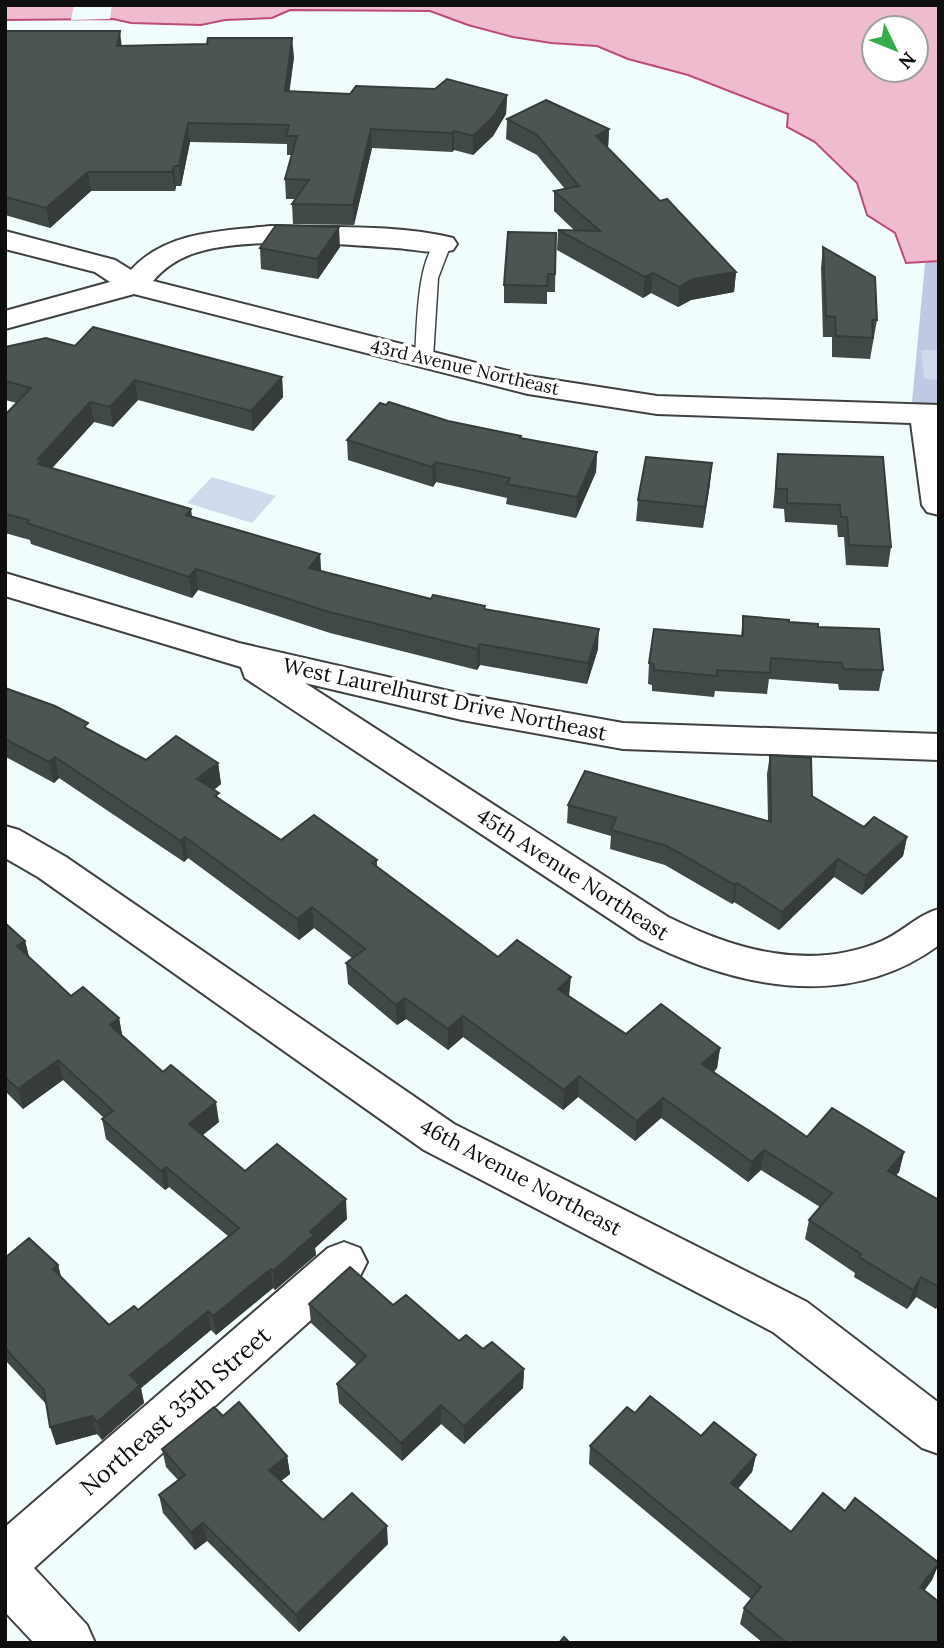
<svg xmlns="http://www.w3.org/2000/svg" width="944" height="1648" font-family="Lora,serif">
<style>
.green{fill:#bec9e4}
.pitch{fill:#cfdbec}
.water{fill:#eebbcf;stroke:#bc4b75;stroke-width:2;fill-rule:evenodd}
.pier{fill:#f1fdfd}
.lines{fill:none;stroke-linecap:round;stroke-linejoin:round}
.lane-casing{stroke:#414141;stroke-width:3}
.street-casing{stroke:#414141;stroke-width:4}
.lane{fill:#fff;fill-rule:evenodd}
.street{fill:#fff;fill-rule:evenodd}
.wall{fill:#414946}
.shaded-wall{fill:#353c39}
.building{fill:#4c5551;stroke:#353c39;stroke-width:2}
.labels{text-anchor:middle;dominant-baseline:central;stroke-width:7;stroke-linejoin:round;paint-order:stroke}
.far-street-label{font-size:18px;fill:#0e0e0e;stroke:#fff}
.street-label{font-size:21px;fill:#0e0e0e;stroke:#fff}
.near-street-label{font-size:24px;fill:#0e0e0e;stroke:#fff}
</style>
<rect width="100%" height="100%" fill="#f1fdfd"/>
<polygon class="green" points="939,261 939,414 911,413 925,263"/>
<g class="pitch">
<polygon points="921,350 939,350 939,380 924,379"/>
<polygon points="212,477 276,496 252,523 187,503"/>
</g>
<path class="water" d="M5,5H939V261L906,263L895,233L867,215L857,183L815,142L787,127L788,114L688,75L628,59L597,46L551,43L513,37L468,25L430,11L290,10L272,18L225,20L201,25L131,23L113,19L5,20ZM874,28H916V70H874Z"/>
<polygon class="pier" points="74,5 112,5 110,19 71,20"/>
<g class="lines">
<g class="lane-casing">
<path id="lane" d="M443,239L451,244L438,278L433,358L424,363L415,358C417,334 416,246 443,239Z"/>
</g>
<g class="street-casing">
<g id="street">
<path d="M271,226C330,228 395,224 453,238L457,244L453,250C434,255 414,249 395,248C342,244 240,236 192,254C176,260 164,268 153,281L528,376L657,396L939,405V515L927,512L922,505L911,423L657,414L528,394L134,294L5,329V311L110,282L95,272L5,249V231L115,260L131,270C166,231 222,231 271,226Z"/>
<path d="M5,573L239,643L462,694L623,723L939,734V760L623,749L462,720L305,683L668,917C735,950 810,972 882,941C903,932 917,915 939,909V945C847,1013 733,987 640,939L245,678L241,667L5,596Z"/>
<polygon points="5,826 19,830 66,857 454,1124 807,1302 939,1403 939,1454 922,1448 773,1332 424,1150 38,877 5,858"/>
<polygon points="344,1242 360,1248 367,1262 360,1276 34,1568 87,1625 95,1643 34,1643 5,1612 5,1527 328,1248"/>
</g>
</g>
<use href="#lane" class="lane"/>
<use href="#street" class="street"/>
</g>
<g class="wall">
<polygon points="5,31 122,46 294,57 289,92 350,94 507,95 506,114 493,136 473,155 454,150 452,152 372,148 354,225 293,224 292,204 295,199 286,199 285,179 292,155 287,155 287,144 190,142 181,186 176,186 175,191 91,191 50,228 5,215"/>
<polygon points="507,119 609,129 608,148 660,201 736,272 734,292 691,300 678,307 651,293 643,298 557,250 558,230 575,231 554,211 554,191 565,189 537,155 506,139"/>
<polygon points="556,233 555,292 547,292 547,304 504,303 504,285"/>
<polygon points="340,247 318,279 261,269 260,248"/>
<polygon points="823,247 877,320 870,359 832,357 832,337 823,337 821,268"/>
<polygon points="75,346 282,377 283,397 253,431 138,400 113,427 94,422 52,468 192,517 320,554 321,571 431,599 485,606 485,609 598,649 587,684 480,665 477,670 330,633 198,590 192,598 31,544 30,540 5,533 5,415 17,403 5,400 5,347"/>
<polygon points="448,421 521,436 521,438 597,452 596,472 576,518 506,504 507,498 436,482 433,487 348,460 347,440"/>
<polygon points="778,454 891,547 888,567 846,565 844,537 838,537 837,525 785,522 784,509 773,508"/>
<polygon points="710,484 703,528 636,521 638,500"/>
<polygon points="743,616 789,622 818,627 883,670 879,691 839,690 838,684 769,679 767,694 715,691 714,697 652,691 652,685 648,684 649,663 741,636"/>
<polygon points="5,688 146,760 218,763 221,784 214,790 219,799 281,840 377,860 377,867 498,957 569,997 626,1034 720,1048 717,1068 714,1072 807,1137 904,1152 899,1172 896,1175 939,1200 939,1305 936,1309 916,1297 907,1309 854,1277 855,1273 805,1239 809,1220 820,1207 761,1170 748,1182 661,1118 635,1141 578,1097 563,1110 463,1037 448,1050 406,1019 397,1025 348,984 346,963 352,958 314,928 299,940 188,858 184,862 59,778 54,783 6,757 5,758"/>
<polygon points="770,755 812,796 864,827 907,837 903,856 862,895 834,877 779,930 734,902 732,904 665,865 610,849 611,836 567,823 568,805 768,821 767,774"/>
<polygon points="5,923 25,941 29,957 71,996 119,1018 122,1036 219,1122 202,1135 245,1171 347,1219 315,1248 316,1255 275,1290 273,1288 216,1335 211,1330 141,1388 144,1403 102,1440 97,1434 56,1445 47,1405 5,1360 5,1258 58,1265 61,1277 109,1325 138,1310 228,1236 169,1187 165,1190 106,1139 102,1119 104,1118 63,1080 23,1109 5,1091"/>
<polygon points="309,1304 393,1305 459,1341 483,1349 524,1369 523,1388 464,1444 441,1424 402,1461 339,1403 337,1384 357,1365 311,1323"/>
<polygon points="635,1413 756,1455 752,1472 738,1489 791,1532 845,1511 939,1563 932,1580 924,1591 939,1643 763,1643 740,1624 744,1608 751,1599 589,1464 590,1446"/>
<polygon points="223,1416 287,1456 290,1474 281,1481 323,1520 388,1544 299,1632 207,1541 195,1550 163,1513 159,1495 178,1480 166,1467 162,1449"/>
</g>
<g class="shaded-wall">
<polygon points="120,31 122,49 117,46"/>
<polygon points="292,38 294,57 287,110 285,91"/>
<polygon points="507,95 506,114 493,136 473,155 473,136"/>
<polygon points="188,123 190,142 181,186 179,166"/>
<polygon points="371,129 372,148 354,225 353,205"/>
<polygon points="609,129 608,149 596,136"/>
<polygon points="454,131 454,150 452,152 452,133"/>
<polygon points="174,166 176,186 175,191 172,172"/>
<polygon points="88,172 91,191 50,228 46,208"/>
<polygon points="339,227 340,247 318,279 317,259"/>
<polygon points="736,272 734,292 691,300 678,307 679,287 693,279"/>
<polygon points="653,273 651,293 643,298 645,277"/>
<polygon points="282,377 283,397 253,431 251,411"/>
<polygon points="135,380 138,400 113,427 110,407"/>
<polygon points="90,402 94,422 45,476 42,484 38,459"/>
<polygon points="597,452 596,472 576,518 577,497"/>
<polygon points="436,462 436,482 433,487 432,467"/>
<polygon points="712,463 710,484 703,528 705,507"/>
<polygon points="191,509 194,530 186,515"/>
<polygon points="320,554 321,575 309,568"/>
<polygon points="196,569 198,590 192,598 189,577"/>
<polygon points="599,629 598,649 587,684 588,663"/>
<polygon points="480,644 480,665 477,670 477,649"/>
<polygon points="55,757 59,778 54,783 49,762"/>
<polygon points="218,763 221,784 200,800 197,779"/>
<polygon points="185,837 188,858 184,862 181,841"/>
<polygon points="907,837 903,856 862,895 866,876"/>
<polygon points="838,859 834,877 779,930 782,912"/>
<polygon points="737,883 734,902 732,904 735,885"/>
<polygon points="312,907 314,928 299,940 297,919"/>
<polygon points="25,941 30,961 17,946"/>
<polygon points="571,977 569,997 558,989"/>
<polygon points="405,998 406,1019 397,1025 396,1005"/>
<polygon points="463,1016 463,1037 448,1050 448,1029"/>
<polygon points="119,1018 123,1039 110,1025"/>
<polygon points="720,1048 717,1068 700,1084 702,1064"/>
<polygon points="58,1060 63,1080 23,1109 18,1089"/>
<polygon points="579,1076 578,1097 563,1110 564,1090"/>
<polygon points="663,1098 661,1118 635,1141 637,1121"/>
<polygon points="216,1102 219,1122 192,1144 189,1124"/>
<polygon points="764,1150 761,1170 748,1182 752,1162"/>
<polygon points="904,1152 899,1172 883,1190 888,1171"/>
<polygon points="166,1167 169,1187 165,1190 161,1171"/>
<polygon points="346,1199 347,1219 315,1248 316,1255 275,1290 273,1271 310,1232"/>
<polygon points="58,1265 63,1284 53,1269"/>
<polygon points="271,1269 273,1288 216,1335 213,1316"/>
<polygon points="921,1277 916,1297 907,1309 913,1290"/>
<polygon points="208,1311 211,1330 141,1388 144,1403 102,1440 97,1422 130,1375"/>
<polygon points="524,1369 523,1388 464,1444 464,1426"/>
<polygon points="441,1405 441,1424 402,1461 401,1443"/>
<polygon points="92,1416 97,1434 56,1445 50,1427"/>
<polygon points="756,1455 752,1472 727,1500 731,1483"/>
<polygon points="287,1456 290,1474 272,1488 269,1470"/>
<polygon points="203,1523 207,1541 195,1550 191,1532"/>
<polygon points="387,1526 388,1544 299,1632 296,1615"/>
<polygon points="939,1563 932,1580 914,1604 920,1587"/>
</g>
<g class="building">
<polygon points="5,31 120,31 117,46 207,44 208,38 292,38 285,91 350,94 356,86 435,89 447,79 507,95 493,117 473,136 454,131 452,133 371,129 353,205 292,204 309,180 285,179 297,136 286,136 289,125 188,123 179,166 174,166 172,172 88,172 46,208 5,197"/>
<polygon points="546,100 609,129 596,136 660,201 667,199 736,272 693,279 679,287 653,273 645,277 558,230 600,231 554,191 579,186 537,135 507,119"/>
<polygon points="276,225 339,227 317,259 260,248"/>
<polygon points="508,232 556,233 555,274 548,274 547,286 504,285"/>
<polygon points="823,247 875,277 877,320 872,320 873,338 836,336 835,317 826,316"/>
<polygon points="93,327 282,377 251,411 135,380 110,407 90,402 38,459 42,459 38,464 191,509 186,515 320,554 309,568 431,599 433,595 485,606 484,609 599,629 588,663 480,644 477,649 329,612 196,569 189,577 27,523 29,520 5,514 5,415 31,388 5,381 5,347 46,338 75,346"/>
<polygon points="389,402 448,421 521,436 520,438 597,452 577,497 507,484 510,478 436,462 432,467 347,440 380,403 386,405"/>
<polygon points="778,454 883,457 891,547 849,545 847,517 841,517 840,505 787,503 787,489 776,489"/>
<polygon points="646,457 712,463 705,507 638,500"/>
<polygon points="743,616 789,620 789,622 818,624 818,627 879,629 883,670 843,669 842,663 771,658 770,673 717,670 717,676 654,670 654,664 649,663 654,629 743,636"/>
<polygon points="5,688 55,706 88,723 84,727 146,760 176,736 218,763 197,779 219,793 215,796 281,840 314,815 377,860 372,863 498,957 517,940 571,977 558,989 626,1034 661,1004 720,1048 702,1064 807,1137 832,1108 904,1152 888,1171 939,1200 939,1287 921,1277 913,1290 859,1257 861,1254 809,1220 832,1193 764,1150 752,1162 663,1098 637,1121 579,1076 564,1090 463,1016 448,1029 405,998 396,1005 346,963 365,949 312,907 297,919 185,837 181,841 55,757 49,762 5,739"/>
<polygon points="770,755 811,758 812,796 864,827 874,817 907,837 866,876 838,859 782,912 737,883 735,885 667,846 611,830 616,818 568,805 585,771 771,822"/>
<polygon points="5,923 25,941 17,946 71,996 83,987 119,1018 110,1025 163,1072 171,1065 216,1102 189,1124 245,1171 277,1144 346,1199 310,1232 314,1235 273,1271 271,1269 213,1316 208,1311 130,1375 140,1385 97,1422 92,1416 50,1427 44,1390 5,1348 5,1258 29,1238 58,1265 53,1269 109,1325 134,1306 138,1310 239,1228 166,1167 161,1171 102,1119 113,1111 58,1060 18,1089 5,1077"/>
<polygon points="350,1267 393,1305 406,1295 459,1341 466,1335 483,1349 492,1342 524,1369 464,1426 441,1405 401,1443 337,1384 366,1356 309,1304"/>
<polygon points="650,1396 701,1436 714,1422 756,1455 731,1483 791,1532 823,1493 845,1511 855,1498 939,1563 920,1587 939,1602 939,1643 787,1643 744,1608 761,1587 590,1446 627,1407 635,1413"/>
<polygon points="239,1402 287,1456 269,1470 323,1520 352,1493 387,1526 296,1615 203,1523 191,1532 159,1495 185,1475 162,1449 214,1407 223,1416"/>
<polygon points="564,1637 570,1643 559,1643"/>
</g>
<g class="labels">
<g class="far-street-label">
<text transform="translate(465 367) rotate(13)">43rd Avenue Northeast</text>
</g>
<g class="street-label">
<text transform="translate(445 699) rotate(12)">West Laurelhurst Drive Northeast</text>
<text transform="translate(573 874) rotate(33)">45th Avenue Northeast</text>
<text transform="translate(521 1177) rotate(28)">46th Avenue Northeast</text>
</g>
<g class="near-street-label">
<text transform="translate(175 1411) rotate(-41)">Northeast 35th Street</text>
</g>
</g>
<rect width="944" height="1648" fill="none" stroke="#0e0e0e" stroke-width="14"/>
<g transform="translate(895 49) rotate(133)"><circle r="33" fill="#ffffff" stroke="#9f9f9f" stroke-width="2"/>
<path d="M0-5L12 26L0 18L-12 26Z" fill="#37ac4d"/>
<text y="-10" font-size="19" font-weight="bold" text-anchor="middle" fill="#0e0e0e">N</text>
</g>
</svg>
